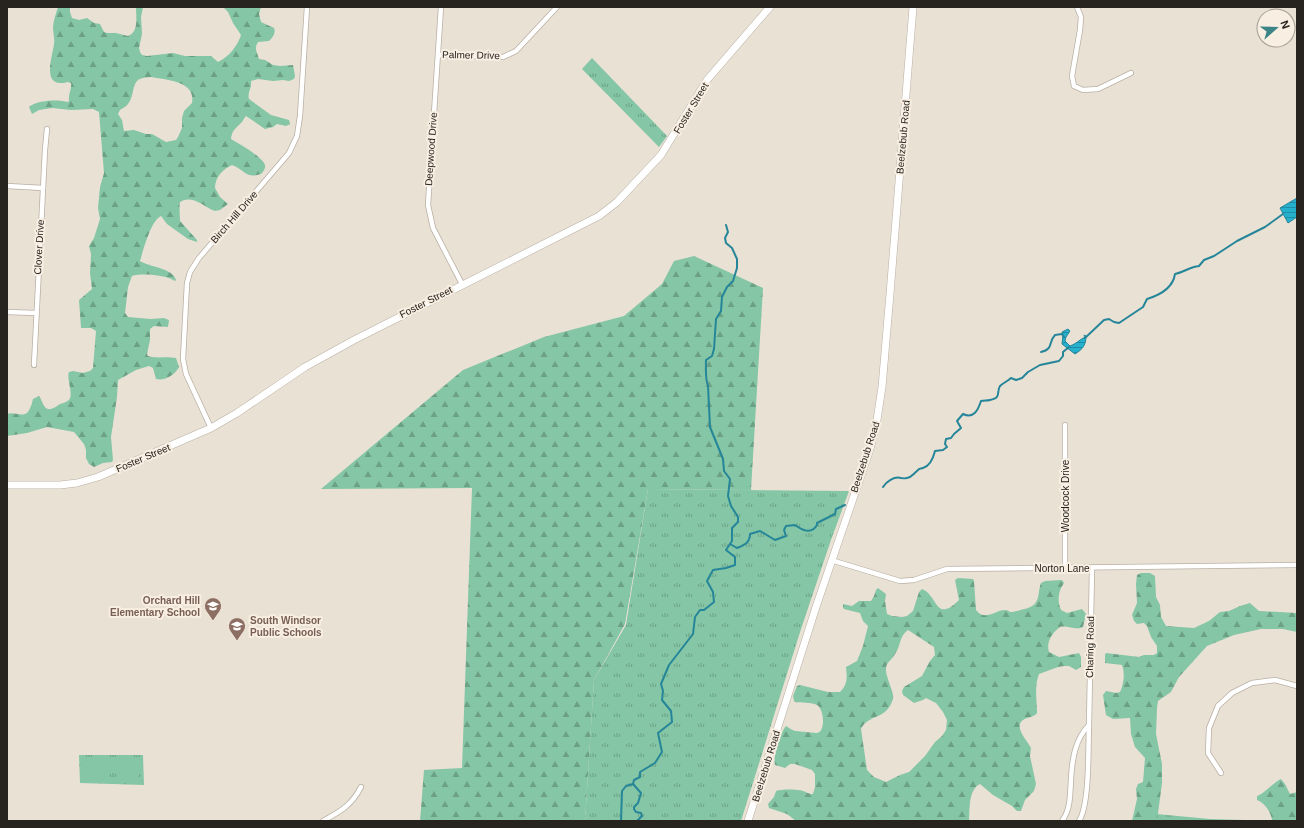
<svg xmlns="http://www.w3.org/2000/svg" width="1304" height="828" font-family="Helvetica,sans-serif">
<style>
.grass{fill:url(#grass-tufts)}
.forest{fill:url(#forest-firs);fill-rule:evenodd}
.pitch{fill:#84c6a5}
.water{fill:url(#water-rules);stroke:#268699}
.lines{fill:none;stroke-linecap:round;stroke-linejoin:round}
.stream{stroke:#268699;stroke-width:2}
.street-casing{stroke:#b8b0a4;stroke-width:6}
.secondary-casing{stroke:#b8b0a4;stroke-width:8}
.street{stroke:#fff;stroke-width:4.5}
.secondary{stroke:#fff;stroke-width:7}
.labels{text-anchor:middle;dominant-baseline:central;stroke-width:4;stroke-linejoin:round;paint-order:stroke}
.street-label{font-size:10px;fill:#27241f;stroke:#f8eee2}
.education-label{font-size:10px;font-weight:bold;fill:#785e54;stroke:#f8eee2;text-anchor:end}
</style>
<defs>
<pattern id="grass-tufts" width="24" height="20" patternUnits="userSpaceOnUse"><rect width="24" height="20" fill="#84c6a5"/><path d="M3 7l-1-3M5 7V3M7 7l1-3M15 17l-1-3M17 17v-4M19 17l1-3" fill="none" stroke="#6ca186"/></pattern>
<pattern id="forest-firs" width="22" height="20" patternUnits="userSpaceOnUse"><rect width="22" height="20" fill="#84c6a5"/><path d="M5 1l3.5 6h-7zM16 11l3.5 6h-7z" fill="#6ca186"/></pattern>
<pattern id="water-rules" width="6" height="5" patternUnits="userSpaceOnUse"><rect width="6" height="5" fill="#25b0cd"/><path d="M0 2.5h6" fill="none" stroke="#208fa6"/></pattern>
</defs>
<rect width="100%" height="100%" fill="#eae1d5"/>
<g class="grass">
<polygon points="592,58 667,136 659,147 582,69"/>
<polygon points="648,489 849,491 831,540 801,629 741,821 585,821 594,680 626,625"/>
<polygon points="79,755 143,755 144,785 80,783"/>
<polygon points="1146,813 1210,819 1277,821 1145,821"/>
</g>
<g class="forest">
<path d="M58,7H70V12L72,18L79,20L87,18L94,23L100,24L104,32L107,33H116L128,36C139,32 136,17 136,7H143L141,17L142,34L139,48L140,52L142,55L147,56L173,53L185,56H211L218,62C229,57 238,45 241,35L233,23L228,12L223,7H261L259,14L261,22L274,28C276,32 273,38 269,41L258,42L256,46V50L259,59L265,60L273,65L280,66L293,65L295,76L294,79L289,81L283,80L273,81L258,79L251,81C252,88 247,93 249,99L271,115L289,120L290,124L286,126L277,124L273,127L265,129L246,116C243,119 243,122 240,124C234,130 232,131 231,139C238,143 263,157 265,165C266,168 263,172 261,174C246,179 245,170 232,165C223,169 215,177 215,188L220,197L228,204L220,210L215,211C204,207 192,194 180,202C179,204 180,218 180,221L197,240V242L188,239L167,224L161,216C151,220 143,251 140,261C149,267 173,268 176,280L175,281C166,275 143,273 132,276L128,287L125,313L128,317L151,319L164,318L169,320L168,327L154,326L150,329V340L147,354L148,356C158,359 167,356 176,358L179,367C175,375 165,381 156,379L153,368L149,366L136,370L118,380L117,397L111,437L113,460L112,462L103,463L94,467L89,464L86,458V450L84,444L74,432L47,427L27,433L7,436V414C15,411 26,420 30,408C32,405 32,402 33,399L39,396C42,399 43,408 48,409C52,410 57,406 60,404C63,403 67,402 69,400C74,394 66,379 69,372L73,371L83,373L90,371L93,368L96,331L91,328H81L79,300L92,289L90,273L91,254L89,246L94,238L100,219L98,208L100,187L104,173L99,112L93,109L71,110L52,108L39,110L32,114L29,107C36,100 58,99 68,102L69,101C68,94 72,89 71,83L68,82C65,83 63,83 59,83C43,81 53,54 54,44C55,39 53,33 53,28C53,21 56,14 58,7ZM151,77C167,80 196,81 192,103L184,111L182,118V128L178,137L176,140L166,142L152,134H146L134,130L124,131L122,120L118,114L120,110C122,108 126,107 128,104C134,97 132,84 138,80C141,78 147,77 151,77Z"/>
<polygon points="694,256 763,288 751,490 648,489 625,624 594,680 585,821 420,821 424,770 462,768 472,488 321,489 463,370 544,337 624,316 662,284 674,261"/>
<path d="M1150,573L1155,576L1156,597L1160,605L1161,617L1166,626L1194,628L1209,621L1220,612L1229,611L1240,606L1250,603L1259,611L1297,613V632L1283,629H1261L1234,635L1207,646L1179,677L1171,692L1158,701L1157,708L1156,734L1162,764V783L1157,821H1132L1137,799L1136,789L1138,784L1143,782L1145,758L1135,747L1131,734L1130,718L1113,719L1106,715L1103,695L1106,691L1116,693L1120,692C1124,684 1125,673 1122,665L1105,663V655L1106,653L1139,657L1144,655H1154L1157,653V646L1151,637L1147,626L1144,623L1137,624L1134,621L1132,615L1137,603L1136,584L1137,575L1141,573Z"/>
<path d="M958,578L973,579L974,581L976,610C985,622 995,610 1005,610C1008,610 1009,612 1011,612C1014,612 1030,608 1032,606C1040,602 1038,590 1041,583L1045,581L1062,580L1064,583C1058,591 1057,601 1061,610L1067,613L1082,609L1086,614L1083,627C1076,631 1068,625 1060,627C1052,633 1046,642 1049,652L1059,657L1079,653L1081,657V667L1076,670L1069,666H1064L1058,667L1039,674C1034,687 1037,700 1037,713C1033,718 1027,717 1023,720C1013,727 1028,741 1031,748L1030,756L1036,784L1034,791L1025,800L1021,811H1017L1012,806L993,795L980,784C968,790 970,809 969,821H796L787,814L769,808L768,804L774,797L776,791C781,789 797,789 803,791C807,792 808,794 813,794L815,787V774L812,770L795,764H790L785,768L775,765C773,756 780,733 786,726C789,728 792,730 795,731C797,731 815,733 817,733C826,731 824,709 817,705C811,702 802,703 795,702L794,701L793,696L797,686L800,685L828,692H840C848,684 847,677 846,667L857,661L863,646L868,626L863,621L860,613L844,609L843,607V604L852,606L859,601H871L874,596L876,590L878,588L886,594L885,601L887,614L892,616L902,617L907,616L913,611L919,592L922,589C938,595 935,624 959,600L955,580ZM908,630L934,647L935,655L930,661L922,676L904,687L902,691L903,695L914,703L923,700L926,698L936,703L943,712L947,720L946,730L942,736L935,742L925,756L909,772L900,775L886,782L874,777L867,770L861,729C869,713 886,721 893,699C895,694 885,676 886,669C886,662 892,660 895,654C901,646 899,636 908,630Z"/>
<path d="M1281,779L1285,784L1290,794L1297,792V821H1272C1272,813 1264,802 1257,800V796C1263,795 1274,782 1281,779Z"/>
</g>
<g class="pitch">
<polygon points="105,757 105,767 85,768 84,758"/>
<polygon points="138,758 138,768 117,768 117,759"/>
<polygon points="106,770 106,780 85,781 85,771"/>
<rect x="117" y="771" width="21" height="10"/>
</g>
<g class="water">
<polygon points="1297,198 1297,217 1288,223 1280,208"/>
<path d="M1068,329L1070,331L1066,337L1065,341L1070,346C1076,344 1079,340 1085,337L1084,335L1086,336C1086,345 1083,349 1075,354L1062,344L1063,335L1062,332Z"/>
</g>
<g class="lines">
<g class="stream">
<path d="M1085,338L1104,320L1109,319L1114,322L1119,323L1143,307L1147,299C1160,295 1173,288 1175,274C1185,272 1189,267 1199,266L1204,260L1214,256L1237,241L1265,227L1283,214"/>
<path d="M1041,352C1054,349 1048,342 1055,335L1062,334L1064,337"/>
<path d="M883,487C886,482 894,476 901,478C906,478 902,479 907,478C912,477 913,474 917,471C919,468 920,469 923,468C930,466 933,459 935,451L943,450L947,447L945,444L946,439L951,438L954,434L961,428L957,421L963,414C974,419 978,410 981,401C984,400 987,401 990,400C1002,398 996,392 1000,386C1003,383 1008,381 1011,378L1016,380L1022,378L1028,372L1040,365L1059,361L1063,356V352L1069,347"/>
<path d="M730,544L737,548C744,545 750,543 750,534L760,531L775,540L786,536L784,530L786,526L795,525C802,530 811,535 817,525V523L835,514L836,509L845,505"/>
<polyline points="633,784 641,793 638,803 634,807 634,809 636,812 641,813 642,816 637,821"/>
<path d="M621,821L622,791L626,786L633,784L634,780L640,777V772L655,763L662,752L658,733L672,722L671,711L662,700L663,691L661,684L669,665L693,634L695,617L700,610H704L714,602L713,592L707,581L713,570L726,568L735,565V557L726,550L732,541V528L738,522V517L731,506L728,496L730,479L724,471L723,459L710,427L708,386C705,378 706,369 706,360L712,356L714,349L716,319L721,311L722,297L727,287L733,281L737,268V259L732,248L726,243L725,238L728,232L726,225"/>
</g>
<g class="street-casing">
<g id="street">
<polyline points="441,7 428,205 433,228 462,284"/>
<polyline points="1077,7 1081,17 1080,30 1072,76 1074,86 1083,90 1098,89 1131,73"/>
<polyline points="438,55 503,57 516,51 557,7"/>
<polyline points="7,186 43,188"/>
<polyline points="7,312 36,313"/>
<polyline points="34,365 45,150 47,129"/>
<polyline points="1065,425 1065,568"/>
<polyline points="211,428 186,374 183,359 187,283 190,272 199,258 289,153 297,136 300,116 307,7"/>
<polyline points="831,560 900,581 914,580 947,569 1297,565"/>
<polyline points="1089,725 1092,568"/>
<polyline points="1221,773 1208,753 1209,728 1218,706 1232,693 1252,683 1275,680 1297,686"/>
<path d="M323,821C341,811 351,806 361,787"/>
<path d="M1062,821C1071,809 1070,794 1071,779C1072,760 1075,739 1089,725C1088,747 1090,804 1079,821"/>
</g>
</g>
<g class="secondary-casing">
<g id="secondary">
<polyline points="7,485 60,485 77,483 98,477 211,428 237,413 305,367 354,340 599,216 617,202 661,155 707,80 770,7"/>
<polyline points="748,821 816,607 870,449 877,420 882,387 890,294 913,7"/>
</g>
</g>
<use href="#street" class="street"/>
<use href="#secondary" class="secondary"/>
</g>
<defs>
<g id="school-pin" transform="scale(0.9)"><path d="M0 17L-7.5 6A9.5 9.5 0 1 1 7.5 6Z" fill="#8d6e63" stroke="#f8eee2"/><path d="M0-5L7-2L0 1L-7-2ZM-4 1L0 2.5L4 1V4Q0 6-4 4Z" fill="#fff"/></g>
</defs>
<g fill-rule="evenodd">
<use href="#school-pin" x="213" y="606"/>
<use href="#school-pin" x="237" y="626"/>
</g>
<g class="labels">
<g class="street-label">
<text transform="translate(471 55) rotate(1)">Palmer Drive</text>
<text transform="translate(691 108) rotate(-59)">Foster Street</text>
<text transform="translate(903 137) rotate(-85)">Beelzebub Road</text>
<text transform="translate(431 149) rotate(-86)">Deepwood Drive</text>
<text transform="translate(234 217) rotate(-49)">Birch Hill Drive</text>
<text transform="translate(39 247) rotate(-87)">Clover Drive</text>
<text transform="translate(426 302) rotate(-27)">Foster Street</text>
<text transform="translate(865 457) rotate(-72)">Beelzebub Road</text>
<text transform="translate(143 458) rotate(-23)">Foster Street</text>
<text transform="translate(1065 496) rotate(-90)">Woodcock Drive</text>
<text x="1062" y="568">Norton Lane</text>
<text transform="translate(1090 647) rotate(-89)">Charing Road</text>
<text transform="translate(766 766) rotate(-73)">Beelzebub Road</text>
</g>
<g class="education-label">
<text x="200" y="600">Orchard Hill<tspan x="200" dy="12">Elementary School</tspan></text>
<text x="250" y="620" text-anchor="start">South Windsor<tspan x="250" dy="12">Public Schools</tspan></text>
</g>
</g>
<rect width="1304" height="828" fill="none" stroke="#27241f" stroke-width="16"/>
<g transform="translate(1276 28) rotate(70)"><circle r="19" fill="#f8eee2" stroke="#a49d94"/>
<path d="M0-3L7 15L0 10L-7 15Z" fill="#3c8586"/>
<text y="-6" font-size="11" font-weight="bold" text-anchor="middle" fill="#27241f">N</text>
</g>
</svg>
